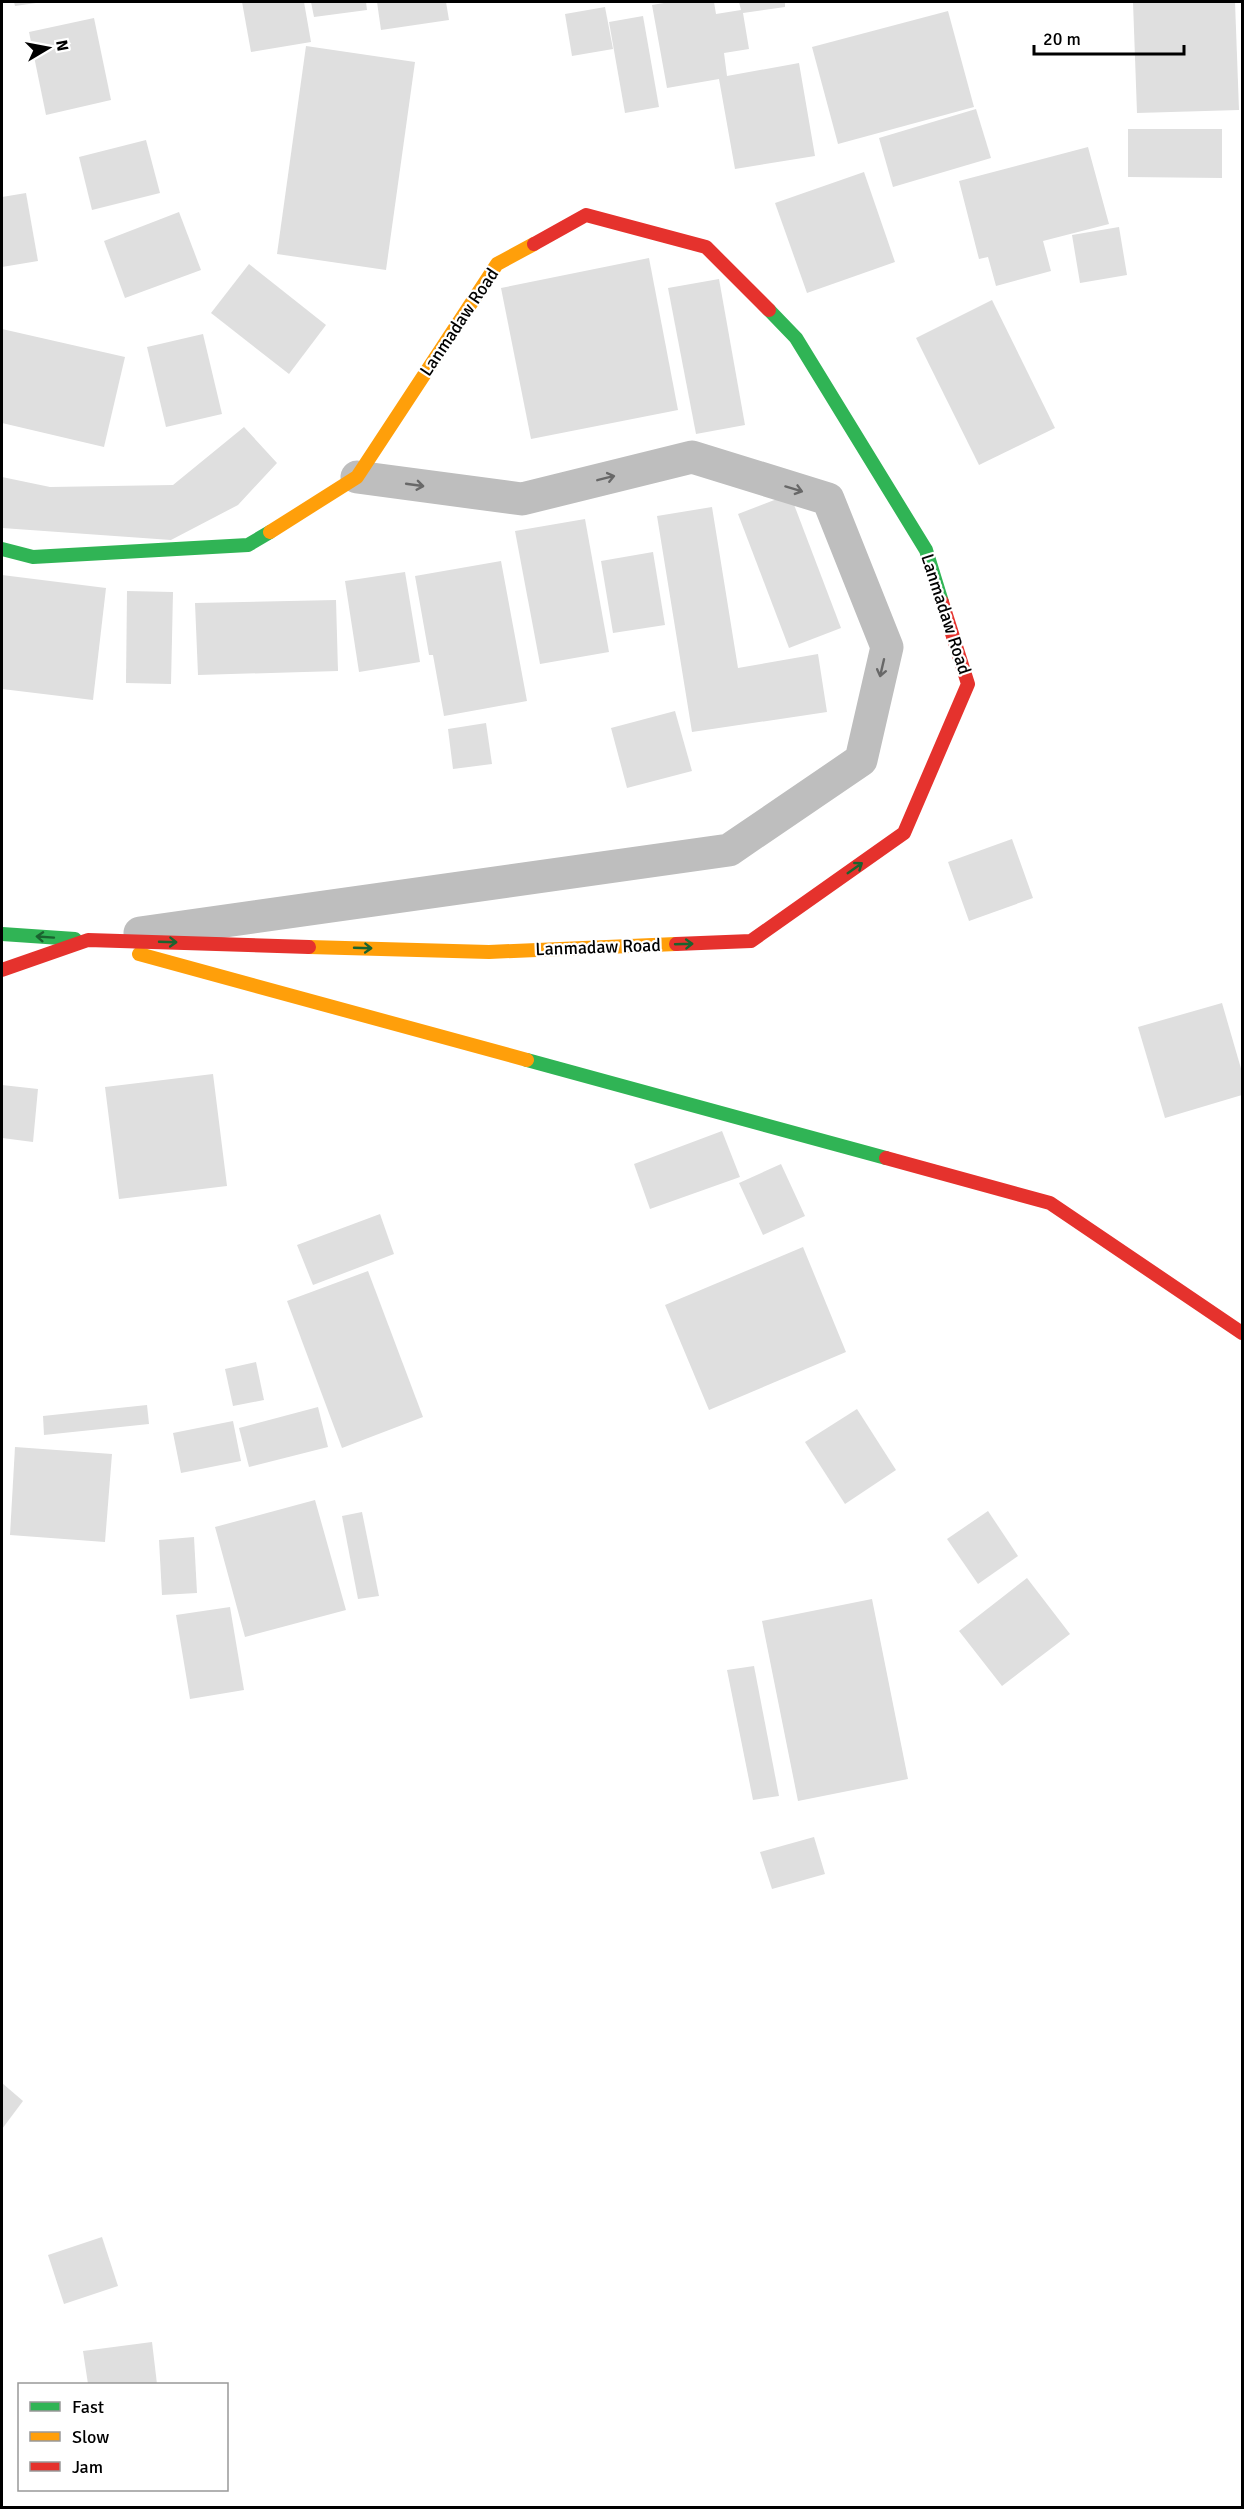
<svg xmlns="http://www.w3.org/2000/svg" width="1244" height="2509" font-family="Signika,sans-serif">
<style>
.building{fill:#dfdfdf}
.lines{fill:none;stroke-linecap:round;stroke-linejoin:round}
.street{stroke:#bebebe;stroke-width:33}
.fast{stroke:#30b455;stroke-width:14}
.slow{stroke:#ff9f0a;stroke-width:14}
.jam{stroke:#e5322d;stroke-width:14}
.oneway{stroke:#686868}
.oneway2{stroke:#1a632f}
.labels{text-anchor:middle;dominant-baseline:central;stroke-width:4.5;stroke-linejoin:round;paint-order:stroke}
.street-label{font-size:18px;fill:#000;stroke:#fff}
</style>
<rect width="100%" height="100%" fill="#fff"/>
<g class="building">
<polygon points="14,2 36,2 36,3 15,6"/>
<polygon points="242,2 304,2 311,42 251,52"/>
<polygon points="311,2 366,2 367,10 314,17"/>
<polygon points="377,2 446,2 449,20 381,30"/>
<polygon points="670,2 714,2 716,14 741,10 739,2 785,2 785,7 743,13 749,49 724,53 727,76 799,63 815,156 735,169 719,79 667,88 652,5"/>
<polygon points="1133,2 1235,2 1239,110 1137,113"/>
<polygon points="605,7 613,49 572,56 565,14"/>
<polygon points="948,11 974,107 838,144 812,47"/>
<polygon points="643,16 659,107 625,113 609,22"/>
<polygon points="94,18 111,100 46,115 29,32"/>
<polygon points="306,46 415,62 386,270 277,254"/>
<polygon points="976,109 991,158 893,187 879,138"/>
<polygon points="1128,129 1222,129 1222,178 1128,177"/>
<polygon points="146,140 160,193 92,210 79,157"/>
<polygon points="1088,147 1109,224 1043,241 1051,271 996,286 988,257 979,259 959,181"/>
<polygon points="864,172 895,262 807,293 775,203"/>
<polygon points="26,193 38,261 2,267 2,197"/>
<polygon points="179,212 201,270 125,298 104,241"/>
<polygon points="1119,227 1127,275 1080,283 1072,235"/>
<polygon points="649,258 678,410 531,439 501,288"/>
<polygon points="249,264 326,325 289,374 211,313"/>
<polygon points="719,279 745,425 696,434 668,288"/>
<polygon points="992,300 1055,428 979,465 916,338"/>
<polygon points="2,329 125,357 104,447 2,423"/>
<polygon points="203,334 222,414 166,427 147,347"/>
<polygon points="244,427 277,463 238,505 171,540 2,528 2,477 50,487 173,485"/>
<polygon points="790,494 841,628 789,648 738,514"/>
<polygon points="712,507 738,668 818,654 827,712 692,732 657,516"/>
<polygon points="585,519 609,652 540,664 515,531"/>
<polygon points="653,552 665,625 613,633 601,561"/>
<polygon points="501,561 527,701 444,716 433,655 429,655 415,576"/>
<polygon points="405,572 420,662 359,672 345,581"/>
<polygon points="2,575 106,588 93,700 2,689"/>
<polygon points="127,591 173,592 171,684 126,683"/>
<polygon points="336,600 338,671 198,675 195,603"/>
<polygon points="675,711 692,771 627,788 611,728"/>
<polygon points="486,723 492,764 453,769 448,729"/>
<polygon points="1012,839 1033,898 969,921 948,862"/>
<polygon points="1222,1003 1242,1072 1242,1095 1165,1118 1138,1027"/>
<polygon points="213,1074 227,1186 119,1199 105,1087"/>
<polygon points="2,1085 38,1089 33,1142 2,1138"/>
<polygon points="722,1131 740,1177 650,1209 634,1164"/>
<polygon points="781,1164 805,1216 763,1235 739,1183"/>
<polygon points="380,1214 394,1254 313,1285 297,1245"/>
<polygon points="803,1247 846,1352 709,1410 665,1305"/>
<polygon points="368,1271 423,1417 342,1448 287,1301"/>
<polygon points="256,1362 264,1400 233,1406 225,1369"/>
<polygon points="147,1405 149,1424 44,1435 43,1416"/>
<polygon points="318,1407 328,1447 249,1467 239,1428"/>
<polygon points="857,1409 896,1470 845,1504 805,1442"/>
<polygon points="233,1421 241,1461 181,1473 173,1433"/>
<polygon points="15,1447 112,1454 105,1542 10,1535"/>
<polygon points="315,1500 346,1610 245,1637 215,1527"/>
<polygon points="988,1511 1018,1556 978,1584 947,1539"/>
<polygon points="362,1512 379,1596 358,1599 342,1516"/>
<polygon points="194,1537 197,1593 162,1595 159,1540"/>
<polygon points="1027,1578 1070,1634 1002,1686 959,1631"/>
<polygon points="872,1599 908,1779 798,1801 762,1621"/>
<polygon points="230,1607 244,1690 190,1699 176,1615"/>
<polygon points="754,1666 779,1796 753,1800 727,1670"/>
<polygon points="814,1837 825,1874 772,1889 760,1852"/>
<polygon points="2,2083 23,2101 2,2129"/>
<polygon points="102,2237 118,2286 64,2304 48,2255"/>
<polygon points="152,2342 157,2384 88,2384 83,2351"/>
</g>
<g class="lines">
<polyline class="street" points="140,933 729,850 861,760 887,647 828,499 692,457 522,499 357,477"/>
<g class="fast">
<polyline points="769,310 796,338 926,550 942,602"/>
<polyline points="2,549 33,557 248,545 270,532"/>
<polyline points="2,934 75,939"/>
<polyline points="527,1060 886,1158"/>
</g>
<g class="slow">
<polyline points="270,532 357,477 497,264 534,244"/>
<polyline points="309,947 489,952 676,944"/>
<polyline points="139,954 527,1060"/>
</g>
<g class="jam">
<polyline points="534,244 586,215 706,247 769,310"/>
<polyline points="676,944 751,941 904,833 968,684 942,602"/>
<polyline points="2,970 88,940 309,947"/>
<polyline points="886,1158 1050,1203 1242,1333"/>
</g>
</g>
<defs><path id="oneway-shaft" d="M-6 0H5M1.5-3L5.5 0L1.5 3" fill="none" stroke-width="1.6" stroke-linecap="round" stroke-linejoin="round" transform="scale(1.5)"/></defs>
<g class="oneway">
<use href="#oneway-shaft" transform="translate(606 478) rotate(-14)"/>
<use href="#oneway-shaft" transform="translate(415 485) rotate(8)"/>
<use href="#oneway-shaft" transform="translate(794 489) rotate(17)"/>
<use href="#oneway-shaft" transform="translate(882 668) rotate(103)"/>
</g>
<g class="oneway2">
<use href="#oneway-shaft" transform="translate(855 868) rotate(-35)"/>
<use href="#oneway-shaft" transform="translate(45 937) rotate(-176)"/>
<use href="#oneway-shaft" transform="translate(168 942) rotate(2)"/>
<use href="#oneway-shaft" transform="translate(684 944) rotate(-2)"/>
<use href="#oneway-shaft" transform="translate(363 948) rotate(2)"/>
</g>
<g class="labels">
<g class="street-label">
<text transform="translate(459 322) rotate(-56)">Lanmadaw Road</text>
<text transform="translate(946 614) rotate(72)">Lanmadaw Road</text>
<text transform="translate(598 947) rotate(-2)">Lanmadaw Road</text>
</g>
</g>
<rect width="1244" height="2509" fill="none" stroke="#000000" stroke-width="6"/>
<rect x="18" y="2383" width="210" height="108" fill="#ffffff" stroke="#999999" stroke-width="1.5"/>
<rect x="30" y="2402" width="30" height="9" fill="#30b455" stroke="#999999" stroke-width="1.5"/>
<text x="72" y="2413" font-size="18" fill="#000000">Fast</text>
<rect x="30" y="2432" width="30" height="9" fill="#ff9f0a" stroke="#999999" stroke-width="1.5"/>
<text x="72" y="2443" font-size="18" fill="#000000">Slow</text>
<rect x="30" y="2462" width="30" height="9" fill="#e5322d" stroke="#999999" stroke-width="1.5"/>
<text x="72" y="2473" font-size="18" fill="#000000">Jam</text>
<g transform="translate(48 48) rotate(80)" stroke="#ffffff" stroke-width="4.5" paint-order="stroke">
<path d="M0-4.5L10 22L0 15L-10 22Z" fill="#000000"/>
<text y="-9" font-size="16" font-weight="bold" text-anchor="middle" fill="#000000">N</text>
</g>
<path d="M1034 45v9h150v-9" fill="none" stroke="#000000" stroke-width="3"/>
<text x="1043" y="45" font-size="18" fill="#000000" stroke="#ffffff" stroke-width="4.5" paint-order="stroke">20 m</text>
</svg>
